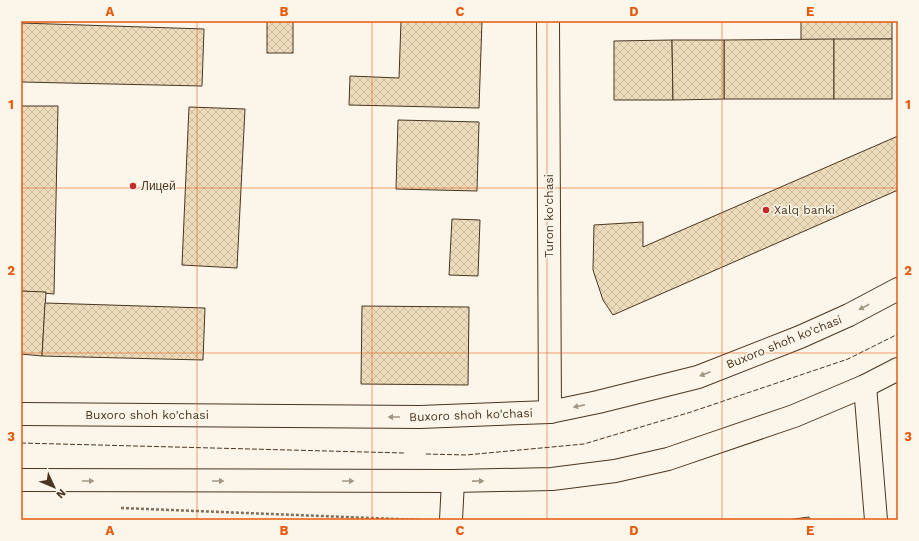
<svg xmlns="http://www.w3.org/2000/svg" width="919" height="541" font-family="'Work Sans',sans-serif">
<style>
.building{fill:url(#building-cross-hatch);stroke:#4a3520}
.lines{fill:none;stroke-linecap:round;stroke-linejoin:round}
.street-casing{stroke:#4a3520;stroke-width:24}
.secondary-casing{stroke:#4a3520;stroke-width:24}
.primary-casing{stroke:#4a3520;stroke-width:24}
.path{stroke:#7f6f5c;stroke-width:2.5;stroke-dasharray:3 2;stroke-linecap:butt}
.street{stroke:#fbf6e9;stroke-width:22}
.secondary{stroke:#fbf6e9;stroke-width:22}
.primary{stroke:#fbf6e9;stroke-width:22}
.fence{stroke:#4a3520;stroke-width:1;stroke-dasharray:5 2;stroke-linecap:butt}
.oneway{fill:#a29684}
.grid{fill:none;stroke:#e8590c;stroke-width:1;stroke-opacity:0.55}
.poi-dot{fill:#c62828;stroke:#fbf6e9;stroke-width:1.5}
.labels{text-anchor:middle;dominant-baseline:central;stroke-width:3;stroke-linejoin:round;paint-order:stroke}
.poi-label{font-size:12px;fill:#4a3520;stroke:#fbf6e9;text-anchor:start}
.street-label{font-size:12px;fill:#4a3520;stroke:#fbf6e9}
.neatline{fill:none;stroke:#e8590c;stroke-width:1.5}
.grid-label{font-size:13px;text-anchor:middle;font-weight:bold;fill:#e8590c}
</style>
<defs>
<pattern id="building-cross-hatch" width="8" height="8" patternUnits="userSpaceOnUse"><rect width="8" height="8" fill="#ecdcbc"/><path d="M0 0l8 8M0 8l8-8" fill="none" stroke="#ccbda1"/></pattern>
</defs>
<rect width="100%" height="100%" fill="#fbf6e9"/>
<g class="building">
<rect x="267" y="21" width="26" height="32"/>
<polygon points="401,21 482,21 479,108 349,105 350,76 399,78"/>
<polygon points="801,21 892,21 892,39 801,40"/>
<polygon points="21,23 204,29 202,86 21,82"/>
<polygon points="834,39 834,99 724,99 724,40"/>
<rect x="834" y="39" width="58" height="60"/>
<polygon points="672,40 673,100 614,100 614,41"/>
<polygon points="672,40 724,40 724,99 673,100"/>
<polygon points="21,106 58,106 54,294 21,291"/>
<polygon points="189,107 245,109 237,268 182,265"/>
<polygon points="398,120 479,122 477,191 396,189"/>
<polygon points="898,136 898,190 613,315 603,300 593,270 594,225 643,222 643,247"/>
<polygon points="452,219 480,220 478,276 449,275"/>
<polygon points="21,291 46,292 42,356 21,354"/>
<polygon points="45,303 205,308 203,360 42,356"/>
<polygon points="362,306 469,307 468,385 361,384"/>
<polygon points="809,517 810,520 787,520"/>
</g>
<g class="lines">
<g class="street-casing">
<g id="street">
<polyline points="865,386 876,520"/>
<polyline points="451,520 453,481"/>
</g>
</g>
<g class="secondary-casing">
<polyline id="secondary" points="548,21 550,412"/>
</g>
<g class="primary-casing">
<g id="primary">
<polyline points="21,414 420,417 550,412 598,402 698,377 800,337 849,315 898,289"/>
<polyline points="21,480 453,481 552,479 615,471 668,459 794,416 865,386 898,369"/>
</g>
</g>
<polyline class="path" points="121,508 421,520"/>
<use href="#street" class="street"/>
<use href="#secondary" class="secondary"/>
<use href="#primary" class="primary"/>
<g class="fence">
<polyline points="21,443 404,453"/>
<polyline points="426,454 466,455 584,444 691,412 848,359 898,334"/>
</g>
</g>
<defs><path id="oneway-solid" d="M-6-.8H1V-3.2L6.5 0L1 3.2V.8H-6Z"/></defs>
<g class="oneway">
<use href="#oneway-solid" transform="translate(864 307) rotate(152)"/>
<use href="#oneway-solid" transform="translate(705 374) rotate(159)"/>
<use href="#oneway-solid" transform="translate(579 406) rotate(169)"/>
<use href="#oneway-solid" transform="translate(394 417) rotate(-180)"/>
<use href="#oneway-solid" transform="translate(88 481)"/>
<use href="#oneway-solid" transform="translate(218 481)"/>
<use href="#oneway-solid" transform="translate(348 481)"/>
<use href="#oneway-solid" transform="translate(478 481) rotate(-1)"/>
</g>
<path class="grid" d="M197,21V520M372,21V520M547,21V520M722,21V520M21,188H898M21,353H898"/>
<g class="poi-dot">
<circle cx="133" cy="186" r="4"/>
<circle cx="766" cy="210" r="4"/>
</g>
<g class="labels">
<g class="poi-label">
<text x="141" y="186">Лицей</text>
<text x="774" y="210">Xalq banki</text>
</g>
<g class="street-label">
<text transform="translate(549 216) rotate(-90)">Turon ko'chasi</text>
<text transform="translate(784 342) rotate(-22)">Buxoro shoh ko'chasi</text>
<text x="147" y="415">Buxoro shoh ko'chasi</text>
<text transform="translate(471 415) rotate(-2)">Buxoro shoh ko'chasi</text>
</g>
</g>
<rect width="919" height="541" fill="none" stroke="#fbf6e9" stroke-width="44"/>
<g transform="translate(54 487) rotate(134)" stroke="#fbf6e9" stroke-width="3" paint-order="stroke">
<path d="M0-3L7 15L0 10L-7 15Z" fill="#4a3520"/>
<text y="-6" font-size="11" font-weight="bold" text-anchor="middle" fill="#4a3520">N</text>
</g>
<rect x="22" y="22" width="875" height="497" class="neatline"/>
<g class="grid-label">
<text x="110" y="16">A</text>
<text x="284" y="16">B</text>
<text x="460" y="16">C</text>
<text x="634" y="16">D</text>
<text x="810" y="16">E</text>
<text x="11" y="109">1</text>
<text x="908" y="109">1</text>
<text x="11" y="275">2</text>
<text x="908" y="275">2</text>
<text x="11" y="441">3</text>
<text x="908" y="441">3</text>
<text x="110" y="535">A</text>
<text x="284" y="535">B</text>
<text x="460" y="535">C</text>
<text x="634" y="535">D</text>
<text x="810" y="535">E</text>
</g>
</svg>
